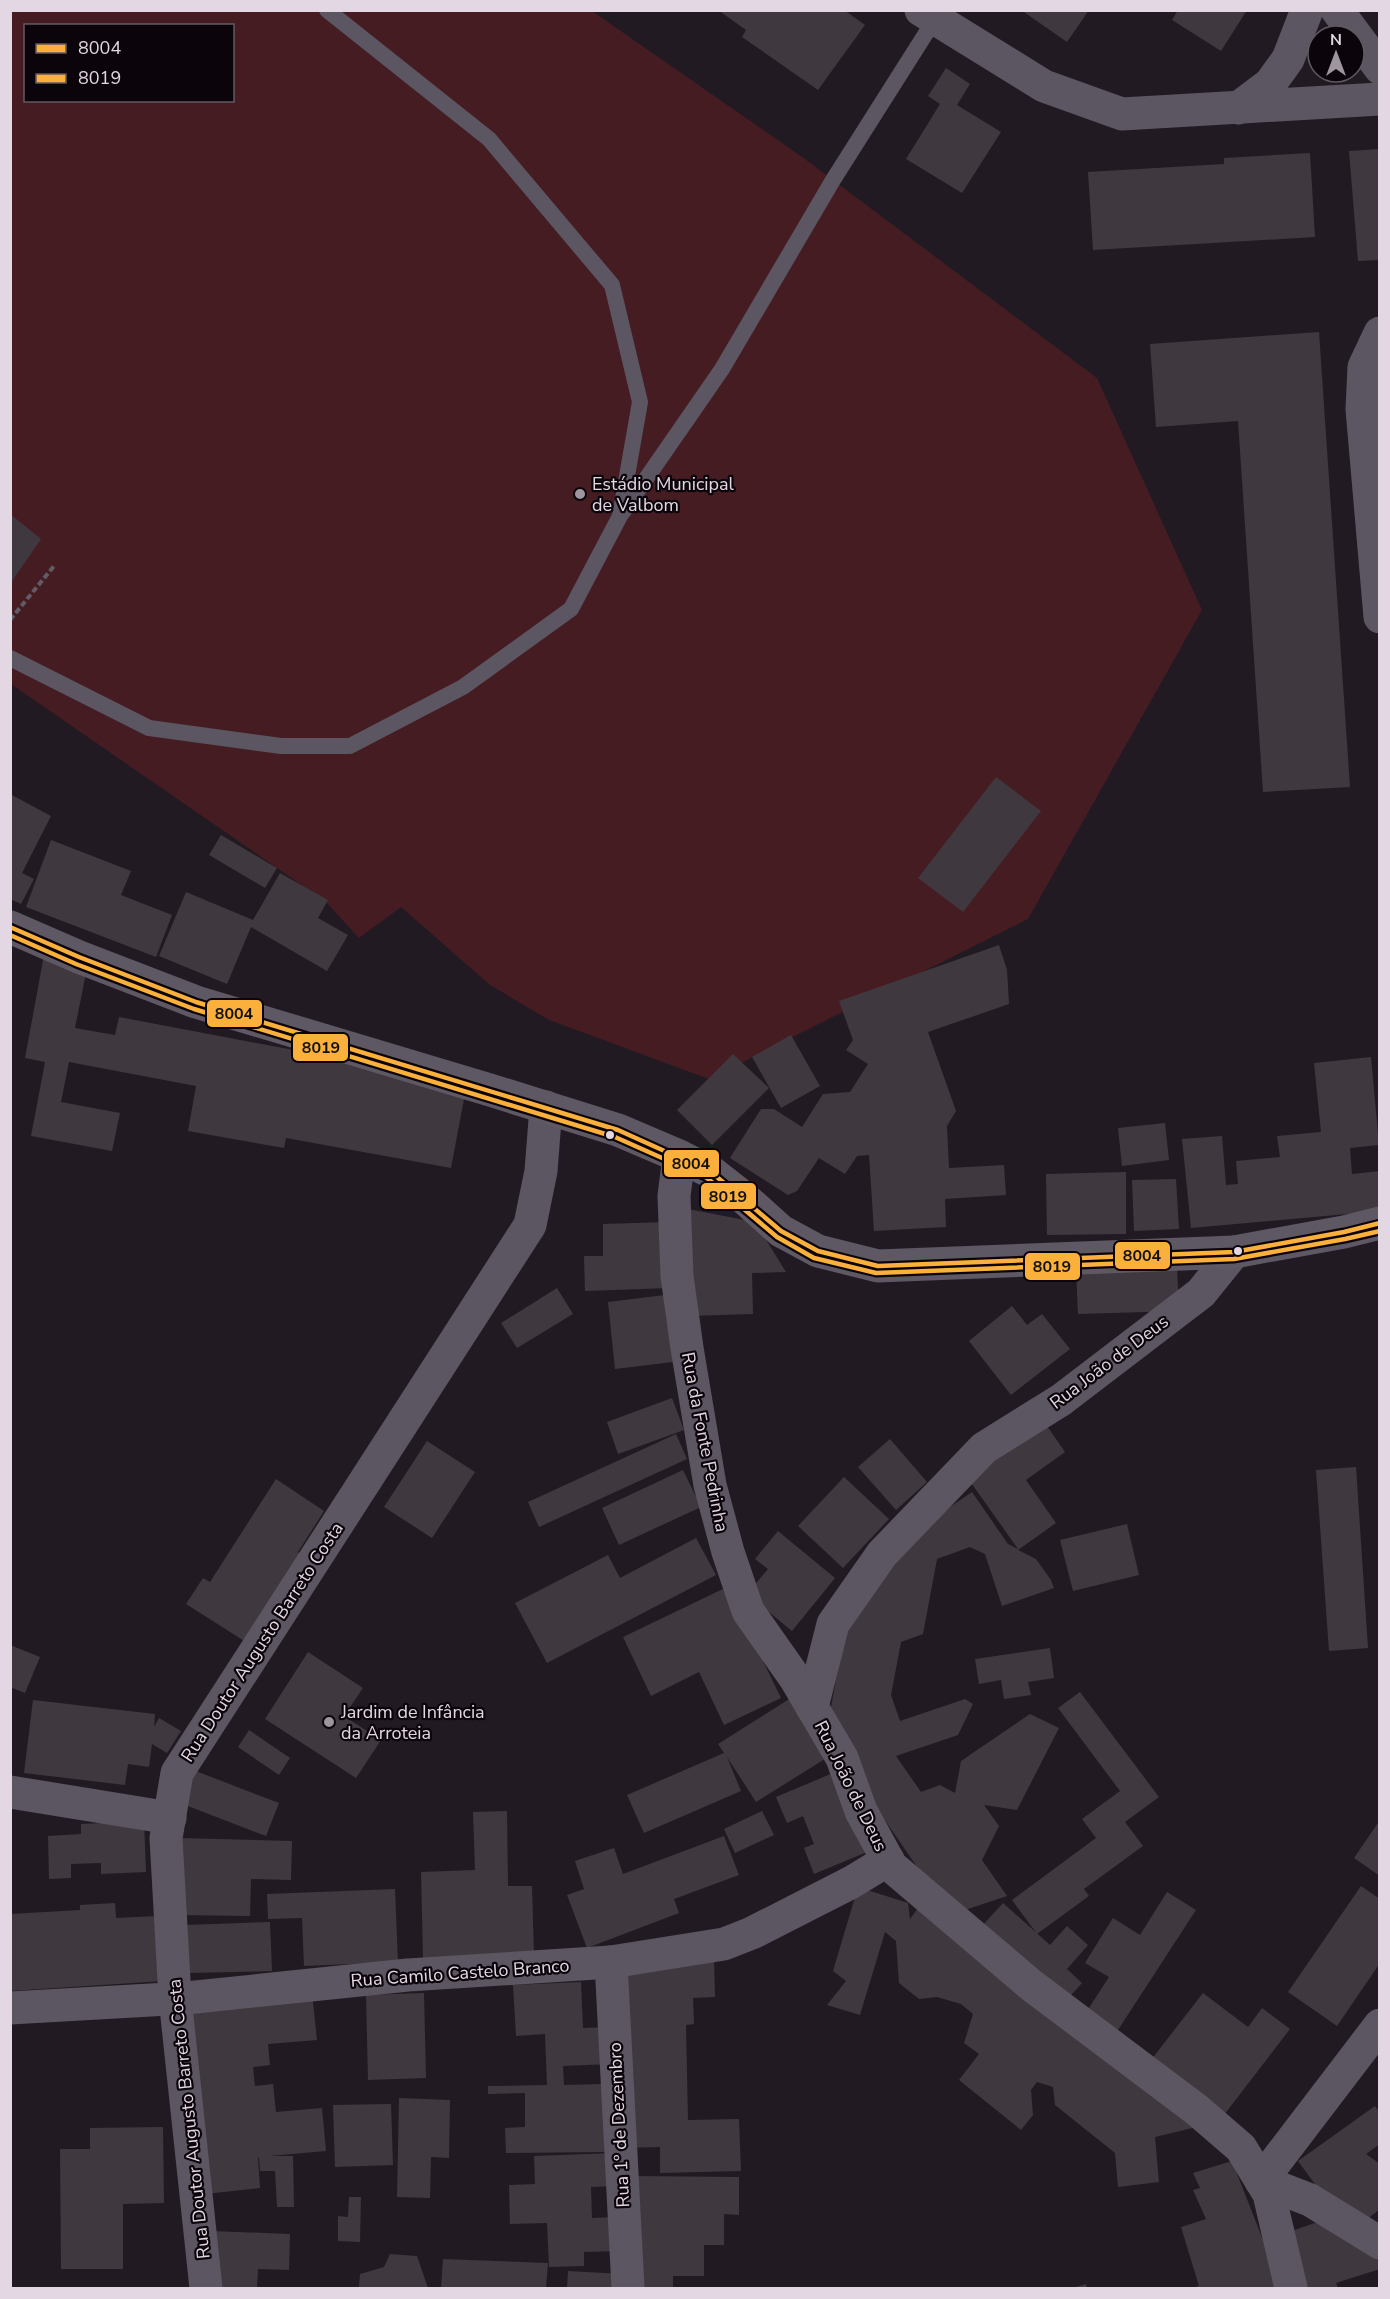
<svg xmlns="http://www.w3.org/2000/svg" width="1390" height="2299" font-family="'Nunito Sans',sans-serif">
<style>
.green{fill:#451c22;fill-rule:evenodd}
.building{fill:#40383f}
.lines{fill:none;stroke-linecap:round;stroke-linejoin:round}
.path{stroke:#605b64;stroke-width:4;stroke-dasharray:6 3;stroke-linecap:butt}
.lane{stroke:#5b5661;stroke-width:16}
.street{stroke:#5b5661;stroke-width:33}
.secondary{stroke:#5e5764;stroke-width:33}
.bus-1-casing{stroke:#0b050b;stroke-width:9}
.bus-2-casing{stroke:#0b050b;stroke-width:9}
.bus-1{stroke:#fbb03b;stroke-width:4.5}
.bus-2{stroke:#fbb03b;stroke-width:4.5}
.poi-dot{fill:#9f959f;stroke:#0b050b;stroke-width:2}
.bus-dot{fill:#e2d7e2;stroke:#0b050b;stroke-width:2}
.labels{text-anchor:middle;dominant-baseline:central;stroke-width:4.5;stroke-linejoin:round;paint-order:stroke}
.poi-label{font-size:18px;fill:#e2d7e2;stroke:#0b050b;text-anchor:start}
.street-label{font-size:18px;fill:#e2d7e2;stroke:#0b050b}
.line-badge{stroke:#0b050b;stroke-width:2}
.pale-badge-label{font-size:16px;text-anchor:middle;font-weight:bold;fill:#111}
</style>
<rect width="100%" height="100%" fill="#221a22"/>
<path class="green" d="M11,11H592L805,159L1097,378L1202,610L1028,919L709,1079L549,1020L490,985L401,907L359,938L325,901L11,684ZM26,26H232V100H26Z"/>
<g class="building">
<polygon points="718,10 844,10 865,25 818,90 742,37 746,30"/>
<polygon points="1021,10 1089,10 1067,42"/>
<polygon points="1178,10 1247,10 1221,51 1172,20"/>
<polygon points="946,68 970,84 957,105 1001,132 962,193 906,159 940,104 928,96"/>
<polygon points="1380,149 1380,260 1358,261 1349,151"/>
<polygon points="1310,153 1315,237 1093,250 1088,172 1224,164 1224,158"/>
<polygon points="1319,332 1350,787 1263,792 1238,421 1156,427 1150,344"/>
<polygon points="10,514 41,539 10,584"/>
<polygon points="996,777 1041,811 963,912 918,878"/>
<polygon points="10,794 51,816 22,873 34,879 21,904 10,899"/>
<polygon points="221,835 277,868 265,888 209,855"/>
<polygon points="51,840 131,871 121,895 172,915 156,957 26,907"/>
<polygon points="280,873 328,900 318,918 348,935 327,971 251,927 227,984 159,956 186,892 253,920"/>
<polygon points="999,945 1007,970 1009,1004 928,1032 956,1111 947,1126 949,1168 1004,1165 1006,1195 945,1199 946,1227 874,1231 869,1155 857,1156 845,1174 819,1158 797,1191 788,1195 730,1158 761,1109 774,1109 802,1127 823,1094 850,1092 868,1064 846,1050 853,1040 839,1001"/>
<polygon points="44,955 88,963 75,1028 115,1035 119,1017 467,1083 451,1168 286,1138 284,1148 188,1131 196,1086 69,1062 61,1102 120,1113 112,1151 31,1136 45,1062 25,1058"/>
<polygon points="791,1035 820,1086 781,1108 752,1057"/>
<polygon points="733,1054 769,1088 712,1145 677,1110"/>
<polygon points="1371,1057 1379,1145 1350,1148 1352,1174 1380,1171 1380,1211 1191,1228 1182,1139 1222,1136 1226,1185 1238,1184 1236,1161 1280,1157 1277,1136 1321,1132 1314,1063"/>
<polygon points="1165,1123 1169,1160 1122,1166 1118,1128"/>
<polygon points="1126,1172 1126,1234 1047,1235 1046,1174"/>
<polygon points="1176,1179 1179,1229 1134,1231 1132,1180"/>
<polygon points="683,1208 755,1222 786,1272 752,1273 753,1314 688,1316"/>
<polygon points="668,1222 670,1288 585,1291 584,1256 603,1256 603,1224"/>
<polygon points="1177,1266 1179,1311 1078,1314 1076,1270"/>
<polygon points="557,1288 573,1314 517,1348 501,1323"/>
<polygon points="665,1295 673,1362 615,1369 608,1302"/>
<polygon points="1012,1306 1027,1325 1042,1314 1070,1349 1011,1395 969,1341"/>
<polygon points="672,1398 684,1430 618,1454 607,1422"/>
<polygon points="1045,1423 1065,1452 1026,1480 1056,1523 1018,1550 1036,1559 1051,1580 1054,1588 1002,1606 985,1554 970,1547 937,1559 923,1634 901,1642 891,1695 900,1721 965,1699 973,1704 958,1735 896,1756 921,1792 940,1785 955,1793 961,1761 1030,1714 1059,1728 1017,1810 984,1805 999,1826 982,1860 1007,1896 950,1915 856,1778 831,1707 856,1571 972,1492 1008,1544 1018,1549 967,1477"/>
<polygon points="676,1434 687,1459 539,1527 528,1502"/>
<polygon points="890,1439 927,1482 896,1510 858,1467"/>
<polygon points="427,1441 475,1472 432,1538 384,1507"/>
<polygon points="1356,1467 1368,1648 1329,1651 1316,1470"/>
<polygon points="683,1470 701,1507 619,1545 602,1508"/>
<polygon points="844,1477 889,1519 843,1568 798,1526"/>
<polygon points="276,1479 324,1511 298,1552 306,1557 249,1644 186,1604 203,1578 210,1582"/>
<polygon points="1127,1524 1139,1575 1073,1591 1060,1540"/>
<polygon points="778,1531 835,1578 792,1631 747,1594 768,1569 755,1559"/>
<polygon points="696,1538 716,1575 547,1663 515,1603 608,1555 620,1578"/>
<polygon points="727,1587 781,1698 724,1725 699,1672 651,1696 623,1637"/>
<polygon points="10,1645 40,1657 25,1693 10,1687"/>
<polygon points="1050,1648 1054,1678 1028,1682 1031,1695 1004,1699 1001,1680 979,1684 975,1659"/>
<polygon points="308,1652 363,1688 344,1716 381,1740 356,1778 265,1719"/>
<polygon points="1080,1692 1159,1797 1125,1822 1143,1846 1084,1889 1089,1896 1037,1934 1012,1900 1096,1838 1082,1819 1120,1791 1058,1708"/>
<polygon points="791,1698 828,1757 756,1802 727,1757 741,1791 644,1833 627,1795 724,1753 718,1744"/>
<polygon points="33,1700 155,1714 154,1727 159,1718 181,1731 167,1753 152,1744 149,1767 128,1764 125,1785 24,1773"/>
<polygon points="249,1730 290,1758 279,1775 238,1747"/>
<polygon points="193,1770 279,1803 266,1836 180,1803"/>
<polygon points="833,1773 867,1852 814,1874 804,1848 814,1844 803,1816 787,1823 776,1797"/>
<polygon points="507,1811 508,1886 532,1886 534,1956 423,1958 421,1872 475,1870 473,1812"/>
<polygon points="762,1811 774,1835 735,1853 724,1829"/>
<polygon points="1380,1820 1380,1876 1354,1858"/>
<polygon points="144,1821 146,1872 101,1874 101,1863 71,1864 71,1878 49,1879 48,1836 81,1834 81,1824"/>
<polygon points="724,1836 739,1875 674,1899 679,1913 587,1948 567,1895 584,1889 575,1861 614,1848 623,1874"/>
<polygon points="179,1838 292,1841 291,1880 251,1879 250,1916 177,1915"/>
<polygon points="1361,1886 1380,1899 1380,1963 1337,2026 1288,1992"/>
<polygon points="858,1887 908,1903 910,1919 921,1904 1201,2126 1155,2137 1159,2182 1118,2187 1115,2153 1055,2105 1053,2087 1037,2082 1031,2090 1033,2115 1021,2130 959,2080 979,2054 964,2043 973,2014 961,2004 937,1997 919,1999 899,1983 896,1941 885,1932 860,2015 827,2005 846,1981 833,1971"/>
<polygon points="395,1889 398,1962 304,1966 302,1918 268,1919 267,1894"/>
<polygon points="1167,1892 1196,1910 1116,2033 1085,2014 1109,1977 1085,1963 1113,1918 1140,1935"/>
<polygon points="115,1903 116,1918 158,1916 163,1981 10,1991 10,1914 80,1910 80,1905"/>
<polygon points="1003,1903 1050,1945 1067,1926 1088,1945 1067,1969 1082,1983 1063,2004 980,1928"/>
<polygon points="270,1922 272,1971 187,1973 186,1925"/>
<polygon points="714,1957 715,1997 693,1998 694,2024 686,2025 688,2120 739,2119 741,2171 660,2173 660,2147 623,2148 617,1961"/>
<polygon points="581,1982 583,2028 609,2027 611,2064 563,2066 564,2085 604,2084 605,2152 506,2153 505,2128 525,2127 525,2093 488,2094 488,2086 547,2085 545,2034 516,2036 513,1985"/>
<polygon points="311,1984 317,2040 268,2044 270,2065 253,2067 255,2086 273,2084 276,2112 322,2108 326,2151 269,2156 293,2156 294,2207 277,2207 275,2171 260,2171 259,2157 258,2158 260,2188 205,2194 185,1997"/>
<polygon points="424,1993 426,2078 368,2080 366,1995"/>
<polygon points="1203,1993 1248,2027 1262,2008 1290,2029 1224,2115 1151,2060"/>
<polygon points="399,2098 450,2100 449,2158 431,2157 430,2198 397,2197"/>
<polygon points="391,2104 393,2165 335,2167 333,2105"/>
<polygon points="1375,2106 1380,2113 1380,2144 1366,2154 1380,2164 1380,2209 1362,2223 1325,2198 1298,2161"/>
<polygon points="163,2127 164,2203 123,2204 123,2269 61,2269 60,2149 90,2149 90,2128"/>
<polygon points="615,2153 616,2186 591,2187 592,2218 617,2217 618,2251 584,2252 584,2266 549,2267 547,2223 510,2224 509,2185 535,2184 534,2156"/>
<polygon points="1232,2161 1276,2273 1278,2288 1192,2288 1199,2286 1181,2227 1206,2219 1193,2190 1200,2188 1193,2173"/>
<polygon points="629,2176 739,2177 739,2215 724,2214 724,2245 704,2245 704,2276 673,2276 673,2288 628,2288"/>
<polygon points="349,2197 361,2197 360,2242 338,2241 338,2216 348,2217"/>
<polygon points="1335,2216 1375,2245 1380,2269 1336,2283 1338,2288 1301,2288 1283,2234"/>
<polygon points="212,2231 290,2234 289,2270 258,2269 257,2288 210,2288"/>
<polygon points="390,2254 417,2256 428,2288 359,2288 360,2274 384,2267"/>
<polygon points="443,2259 548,2263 546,2288 441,2288"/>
<polygon points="568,2271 622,2274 621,2288 567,2288"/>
<polygon points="1086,2284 1087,2288 1072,2288"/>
</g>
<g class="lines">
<polyline class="path" points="10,620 54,566"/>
<g class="lane">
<polyline points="623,512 722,369 833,180 935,19"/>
<polyline points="10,658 149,728 281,746 350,746 463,687 571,609 620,516 640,402 612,285 489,139 327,10"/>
</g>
<g class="street">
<polyline points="921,10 1044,86 1122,114 1380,99"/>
<polyline points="1337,10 1380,68"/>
<polyline points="1238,108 1270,84 1288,59 1307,10"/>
<polyline points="1380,333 1364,367 1362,409 1380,617"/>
<polyline points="679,1156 674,1196 677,1276 687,1348 710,1485 728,1552 748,1611 795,1678 842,1758 861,1811 891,1866 1031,1985 1197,2110 1241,2148 1269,2194 1291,2288"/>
<polyline points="812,1707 833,1624 882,1554 984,1448 1061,1400 1201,1293 1234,1252"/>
<polyline points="10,1792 170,1818"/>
<polyline points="611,1962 628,2288"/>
<polyline points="10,2008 186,1998 408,1975 611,1962 724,1944 752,1933 852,1882 888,1860"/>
<polyline points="1380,2025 1261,2181 1310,2200 1380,2243"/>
<polyline points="206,2288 175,1998 166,1838 177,1773 530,1225 541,1171 546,1107"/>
</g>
<polyline class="secondary" points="10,927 79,957 196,1002 490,1090 618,1130 679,1156 711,1172 743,1197 781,1231 818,1251 878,1266 1234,1252 1344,1232 1380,1223"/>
<g class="bus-1-casing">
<polyline id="bus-1" points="10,927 79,957 196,1002 618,1130 711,1172 781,1231 818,1251 878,1266 1234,1252 1344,1232 1380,1223"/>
</g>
<g class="bus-2-casing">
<polyline id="bus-2" points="10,935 76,964 194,1009 615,1137 707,1178 777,1237 814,1258 876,1273 1234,1259 1345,1239 1380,1231"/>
</g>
<use href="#bus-1" class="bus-1"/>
<use href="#bus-2" class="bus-2"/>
</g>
<g class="poi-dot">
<circle cx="580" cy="494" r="6"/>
<circle cx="329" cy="1722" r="6"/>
</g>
<g class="bus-dot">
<circle cx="610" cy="1135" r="5"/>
<circle cx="1238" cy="1251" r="5"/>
</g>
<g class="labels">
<g class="poi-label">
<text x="592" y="484">Estádio Municipal<tspan x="592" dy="21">de Valbom</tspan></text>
<text x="341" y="1712">Jardim de Infância<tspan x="341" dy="21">da Arroteia</tspan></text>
</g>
<g class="street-label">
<text transform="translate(1109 1362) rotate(-37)">Rua João de Deus</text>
<text transform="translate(705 1442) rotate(79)">Rua da Fonte Pedrinha</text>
<text transform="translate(262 1642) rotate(-57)">Rua Doutor Augusto Barreto Costa</text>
<text transform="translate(851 1786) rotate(64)">Rua João de Deus</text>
<text transform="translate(460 1973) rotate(-4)">Rua Camilo Castelo Branco</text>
<text transform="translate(189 2119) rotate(-96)">Rua Doutor Augusto Barreto Costa</text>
<text transform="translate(619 2125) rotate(-93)">Rua 1º de Dezembro</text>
</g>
</g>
<g class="line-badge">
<rect x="206" y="999" width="57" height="29" rx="6" fill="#fbb03b"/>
<rect x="292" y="1033" width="57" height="29" rx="6" fill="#fbb03b"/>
<rect x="663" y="1149" width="57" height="29" rx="6" fill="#fbb03b"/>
<rect x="700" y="1182" width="57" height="28" rx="6" fill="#fbb03b"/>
<rect x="1114" y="1241" width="57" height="29" rx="6" fill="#fbb03b"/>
<rect x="1024" y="1252" width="57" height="29" rx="6" fill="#fbb03b"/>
</g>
<g class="pale-badge-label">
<text x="234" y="1019">8004</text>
<text x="321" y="1053">8019</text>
<text x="691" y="1169">8004</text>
<text x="728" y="1202">8019</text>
<text x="1142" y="1261">8004</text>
<text x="1052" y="1272">8019</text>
</g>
<rect width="1390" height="2299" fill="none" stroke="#e2d7e2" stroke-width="24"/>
<rect x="24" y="24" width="210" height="78" fill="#0b050b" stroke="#615961" stroke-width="1.5"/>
<rect x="36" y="44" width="30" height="9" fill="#fbb03b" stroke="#615961" stroke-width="1.5"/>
<text x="78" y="54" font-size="18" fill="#e2d7e2">8004</text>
<rect x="36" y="74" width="30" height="9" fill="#fbb03b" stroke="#615961" stroke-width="1.5"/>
<text x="78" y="84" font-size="18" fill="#e2d7e2">8019</text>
<g transform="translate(1336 54)"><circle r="28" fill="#0b050b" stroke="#615961" stroke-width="1.5"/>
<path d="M0-4.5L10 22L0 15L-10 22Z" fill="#9f959f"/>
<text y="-9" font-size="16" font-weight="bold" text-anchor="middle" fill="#e2d7e2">N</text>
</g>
</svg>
